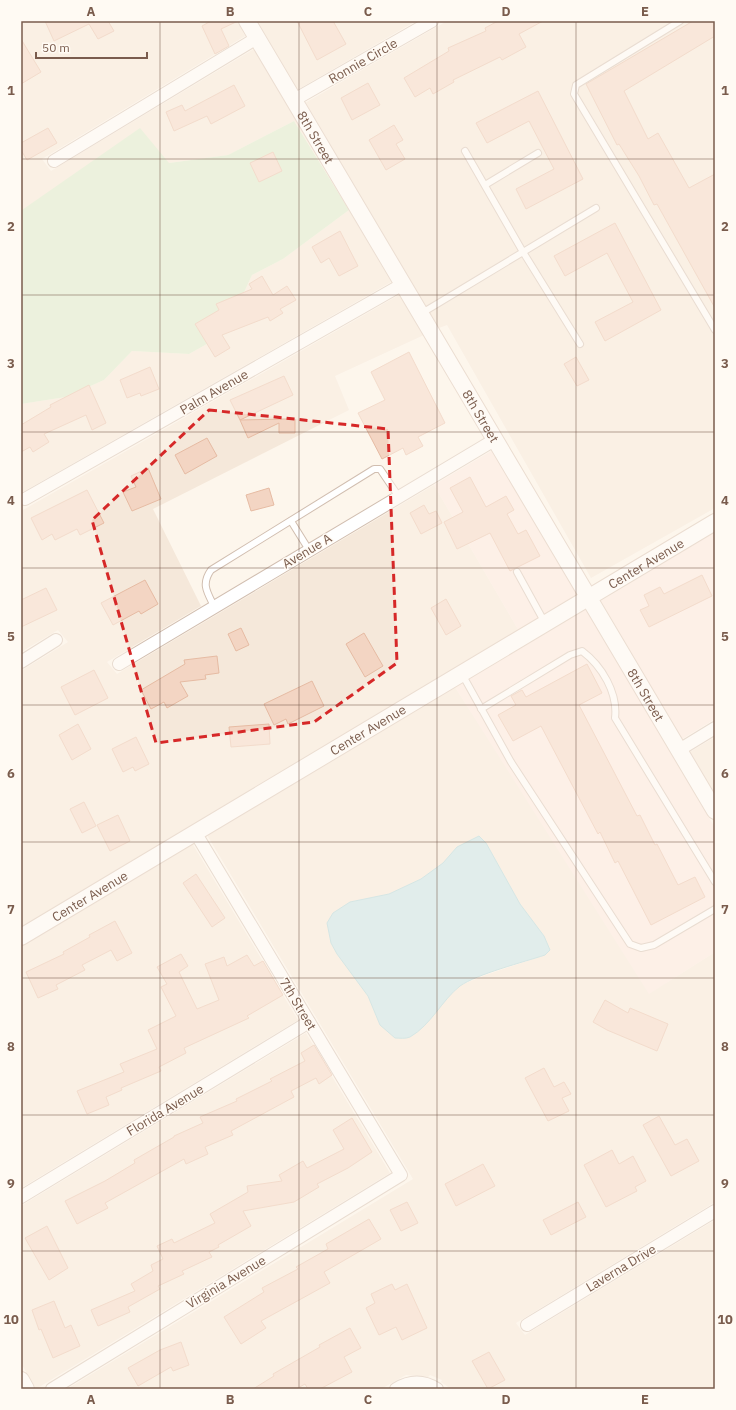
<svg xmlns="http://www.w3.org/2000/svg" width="736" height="1410" font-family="'IBM Plex Sans',sans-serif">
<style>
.residential{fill:#f5e8da;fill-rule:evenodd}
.commercial{fill:#fde8e0}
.green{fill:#d8ecc9}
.water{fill:#bfe3e8;stroke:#a5d3da}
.building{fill:#f3d5c3;stroke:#e6bba3}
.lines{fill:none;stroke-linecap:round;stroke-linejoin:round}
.lane-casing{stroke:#d1beb0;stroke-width:8}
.street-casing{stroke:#d1beb0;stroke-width:14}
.secondary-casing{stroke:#d6c0b0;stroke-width:18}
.lane{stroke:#fff;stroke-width:6}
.street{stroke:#fff;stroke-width:12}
.secondary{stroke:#fff;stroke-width:16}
.marked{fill:none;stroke:#d62828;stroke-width:3;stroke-dasharray:8 5;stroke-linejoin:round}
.grid{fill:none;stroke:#7a5c4d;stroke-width:1;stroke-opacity:0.55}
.labels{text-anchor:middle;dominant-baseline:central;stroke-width:3;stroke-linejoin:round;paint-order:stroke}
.street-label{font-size:13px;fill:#7a5c4d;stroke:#fffaf3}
.neatline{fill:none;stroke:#7a5c4d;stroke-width:1.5}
.grid-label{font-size:13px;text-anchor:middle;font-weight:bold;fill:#7a5c4d}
</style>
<rect width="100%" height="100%" fill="#fdf6ec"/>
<g class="residential">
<polygon points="21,21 237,21 245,36 42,159 51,171 254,49 335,186 294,121 228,155 169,163 22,211"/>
<polygon points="256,21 416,21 297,90"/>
<polygon points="447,21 715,21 715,508 591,578 447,325 439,328 305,103"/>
<polygon points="349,210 391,282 21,493 21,404 66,397 104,380 132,351 189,354 225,334 252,275 283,259"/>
<polygon points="399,295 424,335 335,376 349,410 153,509 201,606 107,662 117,674 434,485 519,631 21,928 21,671 68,642 58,630 21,652 21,508 23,510"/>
<path d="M455,687L552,838L666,983L715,952V1202L516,1323L525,1335L715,1220V1389H451L441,1382L442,1380L430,1375L428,1377L406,1375L381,1389H67L413,1179L207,835ZM486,843L520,904L544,936L545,955L486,975L461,985L446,999L380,1025L368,996L331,943L350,902L389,894L421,879L443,863L457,847Z"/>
<polygon points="715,737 715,795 690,752"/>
<polygon points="192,843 298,1020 21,1188 21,946"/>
<polygon points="306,1033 390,1173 36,1389 21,1363 21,1206"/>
</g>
<g class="commercial">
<polygon points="493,450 579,596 519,631 434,485"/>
<polygon points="715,532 715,719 682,739 601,601"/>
<polygon points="587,609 715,828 715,952 649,994 455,687"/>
</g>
<polygon class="green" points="294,121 349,210 283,259 252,275 225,334 189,354 132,351 104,380 66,397 21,404 21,209 22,210 140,128 169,163 228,155"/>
<path class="water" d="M479,836L486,843L520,904L544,936L550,950L545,955C524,962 477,974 460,986C442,1000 431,1025 410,1037C406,1039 399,1038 395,1038L380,1025L368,996L337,954L331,943L327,923L333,913L350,902L389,894L421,879L443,863L457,847Z"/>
<g class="building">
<polygon points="45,21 108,21 114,31 98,39 89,24 54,41"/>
<polygon points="211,21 238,21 221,29 229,46 215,54 202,26"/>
<polygon points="297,21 333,21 346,44 317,60"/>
<polygon points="498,21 543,21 519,34 526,47 502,60 500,57 453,80 454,82 433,94 430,88 415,97 404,78 449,51 448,48 486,31 485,28"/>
<polygon points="693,21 715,21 715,36 624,91 648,139 658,133 689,188 715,174 715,308 657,204 654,205 639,176 619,144 617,145 586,84"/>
<polygon points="21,39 41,72 21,84"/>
<polygon points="368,83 380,105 352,120 341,98"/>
<polygon points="234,85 245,106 211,124 207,116 174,131 166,112 182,105 185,111"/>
<polygon points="538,91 583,179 526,209 516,189 554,169 529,121 487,143 476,123"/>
<polygon points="394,125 403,140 396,144 405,159 386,170 369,140"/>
<polygon points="48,128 57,143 27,160 21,150 21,143"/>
<polygon points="273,152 282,171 259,182 250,163"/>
<polygon points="615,223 661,310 605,341 595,322 633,302 607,253 565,276 554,256"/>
<polygon points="340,231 358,266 339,276 329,258 321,263 312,247"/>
<polygon points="262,276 273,295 287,286 296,300 280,309 283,313 270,321 268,317 222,335 230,348 215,357 195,324 219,310 216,304 252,289 249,284"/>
<polygon points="409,352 445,423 418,437 423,446 406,455 403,448 382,459 358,413 385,400 371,372"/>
<polygon points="576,357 589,380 577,386 564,364"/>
<polygon points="150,367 159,389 141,396 140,393 127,398 120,380"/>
<polygon points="284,376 293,395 240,420 230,400"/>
<polygon points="89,385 106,423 92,430 86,415 44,434 49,442 33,452 30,447 21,452 21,425 51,407 50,405"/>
<polygon points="288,419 295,419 295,433 279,433 279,423 248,438 240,420"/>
<polygon points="207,438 217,456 185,474 175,455"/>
<polygon points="148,468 161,499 132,511 123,492 136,487 131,476"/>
<polygon points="470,477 486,507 506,496 514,510 507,514 518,534 526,530 540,556 510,571 490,533 457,549 444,522 463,512 450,488"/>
<polygon points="269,488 274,505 251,511 246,495"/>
<polygon points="87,490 104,523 80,535 77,529 55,540 52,534 42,540 31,518"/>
<polygon points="424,505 429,514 436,511 442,523 421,534 410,513"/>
<polygon points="702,575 712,596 649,627 640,610 649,606 644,595 660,587 664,594"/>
<polygon points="145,580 158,604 141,614 139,611 113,625 101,603"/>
<polygon points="46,588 57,610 21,627 21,600"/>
<polygon points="446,599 461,626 446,635 431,608"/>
<polygon points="241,628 249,645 236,651 228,634"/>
<polygon points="364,633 383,666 365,677 346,644"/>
<polygon points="217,656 219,673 205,675 206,679 180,682 188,696 167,708 164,702 151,709 141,690 185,664 184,660"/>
<polygon points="587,664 602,693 579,705 637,816 640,815 655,845 657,844 678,885 695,877 705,897 651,925 618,861 615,863 600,832 598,834 541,726 513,741 498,715 516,705 511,696 522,690 526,697"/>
<polygon points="94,670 108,698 75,715 61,687"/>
<polygon points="312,681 324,706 288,724 286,719 274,725 264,704"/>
<polygon points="78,724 91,749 72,760 59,735"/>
<polygon points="269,724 270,744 231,747 229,727"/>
<polygon points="136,737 149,764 135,771 133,767 123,772 112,749"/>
<polygon points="84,802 96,826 82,833 70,809"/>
<polygon points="118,815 130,841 110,851 97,825"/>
<polygon points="196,874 225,918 212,927 183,883"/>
<polygon points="115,921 132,953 117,961 111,950 82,965 85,970 56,985 58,989 38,998 26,972 64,954 63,952 90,937 89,935"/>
<polygon points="181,954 188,966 179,972 197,1009 219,1000 205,964 224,957 227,966 247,955 254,966 263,961 283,995 247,1016 249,1018 184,1048 186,1053 159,1067 161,1071 121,1088 122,1090 106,1097 109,1105 87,1114 77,1091 124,1072 120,1064 157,1049 148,1030 176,1016 161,987 167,984 157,967"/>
<polygon points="605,1000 628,1013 630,1008 668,1024 657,1051 607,1030 593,1022"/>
<polygon points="314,1045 332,1075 319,1084 316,1078 291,1091 294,1097 231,1131 233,1135 205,1147 208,1154 186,1164 184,1159 105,1203 108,1208 77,1224 65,1201 105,1181 135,1163 134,1160 174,1137 174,1136 203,1123 200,1117 237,1101 236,1099 272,1081 270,1079 305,1061 301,1053"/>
<polygon points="544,1068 554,1087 564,1082 571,1094 562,1098 569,1111 548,1121 525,1078"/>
<polygon points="659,1116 675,1145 687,1139 699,1161 671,1176 643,1125"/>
<polygon points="352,1118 372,1152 348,1168 317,1184 319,1187 294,1202 243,1211 251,1226 218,1245 219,1247 209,1252 212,1257 182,1271 184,1274 158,1286 160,1289 128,1307 130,1312 98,1326 91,1310 135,1291 131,1284 153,1271 151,1265 163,1259 157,1246 172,1239 174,1243 215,1223 210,1214 248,1192 247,1186 282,1181 279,1175 303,1161 307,1168 344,1149 333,1130"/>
<polygon points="612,1150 619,1164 633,1156 646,1181 635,1187 637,1191 606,1207 584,1165"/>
<polygon points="483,1164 495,1186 456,1206 445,1184"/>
<polygon points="407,1202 418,1223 401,1231 390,1210"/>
<polygon points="578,1202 586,1217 551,1235 543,1220"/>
<polygon points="369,1219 381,1239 324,1272 330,1283 261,1321 266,1328 241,1344 224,1317 264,1292 262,1288 298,1269 296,1267 328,1249 326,1244"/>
<polygon points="47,1226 68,1268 49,1280 25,1238"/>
<polygon points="392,1284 395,1290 407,1284 427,1328 402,1340 396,1327 379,1335 366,1308 375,1303 371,1294"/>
<polygon points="54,1301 65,1328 71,1325 80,1346 53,1358 41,1329 39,1330 32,1310"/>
<polygon points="350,1328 361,1348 344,1357 352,1372 320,1389 308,1389 305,1384 296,1389 253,1389 274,1376 273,1374 320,1347 319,1345"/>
<polygon points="181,1342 189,1365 173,1371 171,1367 138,1386 128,1368 160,1350"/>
<polygon points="489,1352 505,1380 488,1389 472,1361"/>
</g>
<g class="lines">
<g class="lane-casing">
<g id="lane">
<polyline points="680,21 576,85 574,94 715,330"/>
<polyline points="465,151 523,252 580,344"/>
<polyline points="485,185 538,153"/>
<polyline points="422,313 596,208"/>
<polyline points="291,521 309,550"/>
<polyline points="517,572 545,623"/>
<path d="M214,606C207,592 201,584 211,570L374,469H380L399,497"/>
<polyline points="462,674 511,762 630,944 641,948 654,945 715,909"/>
<path d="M481,709L570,655L582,651C602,666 618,693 615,718L715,882"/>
</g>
</g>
<g class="street-casing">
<g id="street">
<polyline points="294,100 432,21"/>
<polyline points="54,161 257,38"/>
<polyline points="25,499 403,284"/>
<polyline points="21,662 56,640"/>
<polyline points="119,664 496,439"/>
<polyline points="679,750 715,728"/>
<polyline points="21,1197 309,1022"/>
<polyline points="527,1325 715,1211"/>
<polyline points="52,1389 401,1175 195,832"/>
<path d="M396,1389C409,1381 423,1380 437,1389"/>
</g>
</g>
<g class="secondary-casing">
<g id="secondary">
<path id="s1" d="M247,21L715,811"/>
<path id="s2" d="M21,937L715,522"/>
<polyline points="21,1380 26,1389"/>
</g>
</g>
<use href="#lane" class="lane"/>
<use href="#street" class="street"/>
<use href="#secondary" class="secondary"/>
</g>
<path d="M0 0H736V1410H0ZM209,410L388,429L397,663L314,722L156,743L92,520Z" fill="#fdf6ec" fill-opacity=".55" fill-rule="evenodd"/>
<path class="marked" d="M209,410L388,429L397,663L314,722L156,743L92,520Z"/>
<path class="grid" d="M160,21V1389M299,21V1389M437,21V1389M576,21V1389M21,159H715M21,295H715M21,432H715M21,568H715M21,705H715M21,842H715M21,978H715M21,1115H715M21,1251H715"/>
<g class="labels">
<g class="street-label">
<text transform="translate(363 61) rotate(-30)">Ronnie Circle</text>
<text stroke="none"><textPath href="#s1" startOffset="135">8th Street</textPath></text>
<text transform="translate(214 392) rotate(-30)">Palm Avenue</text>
<text stroke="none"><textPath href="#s1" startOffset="459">8th Street</textPath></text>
<text transform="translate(307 551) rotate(-31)">Avenue A</text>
<text stroke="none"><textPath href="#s2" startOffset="728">Center Avenue</textPath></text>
<text stroke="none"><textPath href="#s1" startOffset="783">8th Street</textPath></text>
<text stroke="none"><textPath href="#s2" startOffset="404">Center Avenue</textPath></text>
<text stroke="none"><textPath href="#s2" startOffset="80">Center Avenue</textPath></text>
<text transform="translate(298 1004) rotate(59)">7th Street</text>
<text transform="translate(165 1110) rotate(-31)">Florida Avenue</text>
<text transform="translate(621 1268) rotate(-31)">Laverna Drive</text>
<text transform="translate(226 1282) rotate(-31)">Virginia Avenue</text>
</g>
</g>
<rect width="736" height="1410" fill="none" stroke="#fffaf3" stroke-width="44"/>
<path d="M36 52v6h111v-6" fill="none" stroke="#7a5c4d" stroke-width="2"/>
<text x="42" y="52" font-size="12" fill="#7a5c4d" stroke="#fffaf3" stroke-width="3" paint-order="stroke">50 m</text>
<rect x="22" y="22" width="692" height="1366" class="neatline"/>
<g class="grid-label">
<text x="91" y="16">A</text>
<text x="230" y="16">B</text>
<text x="368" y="16">C</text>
<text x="506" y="16">D</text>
<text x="645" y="16">E</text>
<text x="11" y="95">1</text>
<text x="725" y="95">1</text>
<text x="11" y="231">2</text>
<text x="725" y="231">2</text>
<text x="11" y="368">3</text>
<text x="725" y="368">3</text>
<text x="11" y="505">4</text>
<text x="725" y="505">4</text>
<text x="11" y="641">5</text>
<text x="725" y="641">5</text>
<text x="11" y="778">6</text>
<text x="725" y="778">6</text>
<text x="11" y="914">7</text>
<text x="725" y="914">7</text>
<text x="11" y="1051">8</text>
<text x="725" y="1051">8</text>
<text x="11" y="1188">9</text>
<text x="725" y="1188">9</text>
<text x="11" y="1324">10</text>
<text x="725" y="1324">10</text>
<text x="91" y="1404">A</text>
<text x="230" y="1404">B</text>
<text x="368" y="1404">C</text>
<text x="506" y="1404">D</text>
<text x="645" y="1404">E</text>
</g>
</svg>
